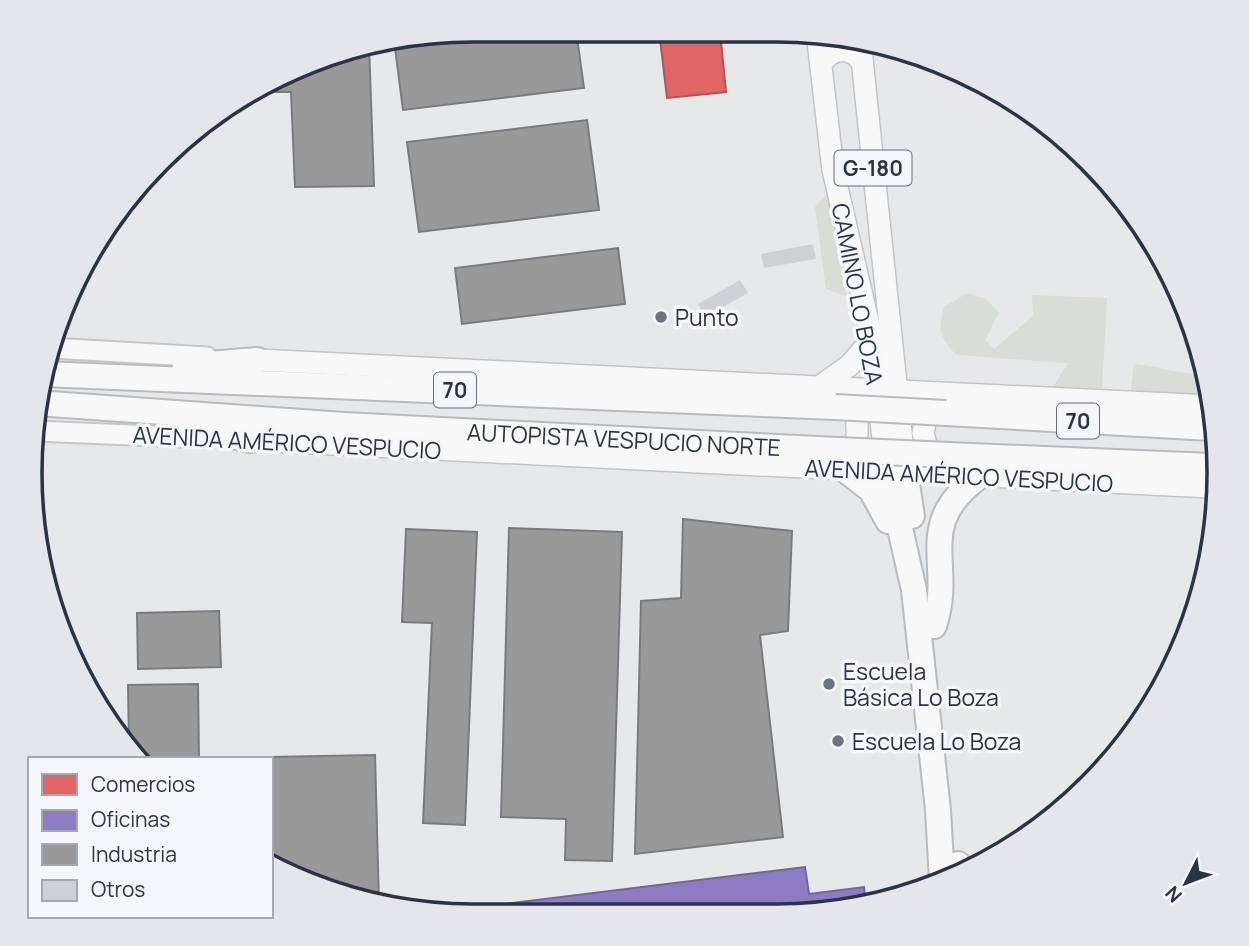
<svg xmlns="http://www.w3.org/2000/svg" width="1249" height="946" font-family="Manrope,sans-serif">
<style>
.green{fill:#d6ded6}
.shops{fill:#e06666;stroke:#aa575c;stroke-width:2}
.offices{fill:#8e7cc3;stroke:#70669d;stroke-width:2}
.industry{fill:#999;stroke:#787b80;stroke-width:2}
.building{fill:#ced0d3}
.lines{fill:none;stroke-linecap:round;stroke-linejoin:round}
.secondary-casing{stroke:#c4c6c8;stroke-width:23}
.primary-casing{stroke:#c2c5c8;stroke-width:24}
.highway-casing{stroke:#b8bbbf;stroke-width:28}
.secondary{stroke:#f8f8f8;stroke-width:19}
.primary{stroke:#f8f8f8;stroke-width:21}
.highway{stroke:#f8f8f8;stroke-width:24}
.highway-bridge-casing{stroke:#b8bbbf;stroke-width:28;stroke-linecap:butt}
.highway-bridge{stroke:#f8f8f8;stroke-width:24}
.poi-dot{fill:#6c737f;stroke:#f4f6f9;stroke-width:2.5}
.labels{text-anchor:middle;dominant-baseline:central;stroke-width:7;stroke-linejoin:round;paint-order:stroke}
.shield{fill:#f4f6f9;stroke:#676e7b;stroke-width:2}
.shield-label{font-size:21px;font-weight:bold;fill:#2b3445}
.street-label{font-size:23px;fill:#2b3445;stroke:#f4f6f9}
.poi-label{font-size:23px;fill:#2b3445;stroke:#f4f6f9;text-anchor:start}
.rim{fill:none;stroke:#2b3445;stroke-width:3.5}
</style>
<rect width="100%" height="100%" fill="#e6e8ea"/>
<g class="green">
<polygon points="829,192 846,296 826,289 815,207"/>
<path d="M967,293L986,299L999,312L985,340L994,349L1033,316L1032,295L1107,298L1102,389L1053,387L1068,363L957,355C940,340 938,329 944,307Z"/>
<path d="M1134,364C1160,366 1180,375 1206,375L1211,396L1131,390Z"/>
</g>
<polygon class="shops" points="659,30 762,31 763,37 721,41 726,92 667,98"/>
<polygon class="offices" points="805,867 809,894 864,887 866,905 833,913 488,912 488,906"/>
<g class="industry">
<polygon points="473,30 576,30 584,88 403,110 394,40"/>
<polygon points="369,44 374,186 295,187 291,92 247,92 358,45"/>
<polygon points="587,120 599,210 419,232 407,142"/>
<polygon points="618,248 625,304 462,324 455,268"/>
<polygon points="683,519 792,531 788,631 760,635 783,837 635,854 641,601 681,598"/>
<polygon points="509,528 622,532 612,861 565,860 566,819 501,817"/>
<polygon points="406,529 477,532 465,825 423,823 432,623 402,622"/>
<polygon points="219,611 221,667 138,669 137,613"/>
<polygon points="198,684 199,759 144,759 129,744 128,685"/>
<polygon points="375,755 379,904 330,893 273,864 270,757"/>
</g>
<g class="building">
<polygon points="813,244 816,259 764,268 761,254"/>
<polygon points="740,280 748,293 705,317 698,304"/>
</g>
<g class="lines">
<g class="secondary-casing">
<g id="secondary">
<polyline points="51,348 207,357"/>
<polyline points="35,431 202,438"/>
</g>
</g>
<g class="primary-casing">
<g id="primary">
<polyline points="817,33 833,170 872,339 886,466"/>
<polyline points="860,40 905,470"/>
<path d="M821,64C832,48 850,45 862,62"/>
<polyline points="257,360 1211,406"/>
<polyline points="819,387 850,365 872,339"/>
<polyline points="930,398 923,433 932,468"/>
<polyline points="251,440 1211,487"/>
<path d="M847,465C861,443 860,418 848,396"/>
</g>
</g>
<g class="highway-casing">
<g id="highway">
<polyline points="185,366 257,360"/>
<polyline points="43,374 835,407"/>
<path id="s1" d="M37,403L344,425L838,450"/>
<polyline points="946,413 1211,428"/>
<polyline points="180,425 251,440"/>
<polyline points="949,455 1211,466"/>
<polyline points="844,469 871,490 888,521"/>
<polyline points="887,471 914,590 938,810 942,881"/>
<polyline points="905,472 912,516"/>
<path d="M934,626C955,563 912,525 980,476"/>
<polyline points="958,864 961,872"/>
</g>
</g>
<use href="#secondary" class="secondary"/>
<use href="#primary" class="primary"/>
<use href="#highway" class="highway"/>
<g class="highway-bridge-casing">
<g id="highway-bridge">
<polyline points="835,407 946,413"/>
<polyline points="838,450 949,455"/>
</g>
</g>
<use href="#highway-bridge" class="highway-bridge"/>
</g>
<g class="poi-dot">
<circle cx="661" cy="317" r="7"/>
<circle cx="829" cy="684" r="7"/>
<circle cx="838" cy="741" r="7"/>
</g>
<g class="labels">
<g class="shield">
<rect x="834.5" y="150.5" width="77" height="35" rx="5"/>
<rect x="434" y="372.5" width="42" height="35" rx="5"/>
<rect x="1057" y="403.5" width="42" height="35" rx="5"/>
</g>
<g class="shield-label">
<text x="873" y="168">G-180</text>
<text x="455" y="390">70</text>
<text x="1078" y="421">70</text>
</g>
<g class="street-label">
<text transform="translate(858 294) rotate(79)">CAMINO LO BOZA</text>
<text stroke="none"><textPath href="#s1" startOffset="588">AUTOPISTA VESPUCIO NORTE</textPath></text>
<text transform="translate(287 442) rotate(3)">AVENIDA AMÉRICO VESPUCIO</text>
<text transform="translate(959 475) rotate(3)">AVENIDA AMÉRICO VESPUCIO</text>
</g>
<g class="poi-label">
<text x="675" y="317">Punto</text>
<text x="843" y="671">Escuela<tspan x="843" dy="26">Básica Lo Boza</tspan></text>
<text x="852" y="741">Escuela Lo Boza</text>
</g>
</g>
<path d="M0 0H1249V946H0ZM473 42H776A431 431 0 0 1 1207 473V473A431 431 0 0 1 776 904H473A431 431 0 0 1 42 473V473A431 431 0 0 1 473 42Z" fill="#e4e6eb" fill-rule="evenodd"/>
<path class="rim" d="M473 42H776A431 431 0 0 1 1207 473V473A431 431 0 0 1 776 904H473A431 431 0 0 1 42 473V473A431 431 0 0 1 473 42Z"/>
<rect x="28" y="757" width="245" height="161" fill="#f4f6f9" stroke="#a4a8b1" stroke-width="2"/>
<rect x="42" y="774" width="35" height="21" fill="#e06666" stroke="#a4a8b1" stroke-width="2"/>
<text x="91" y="792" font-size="21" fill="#2b3445">Comercios</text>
<rect x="42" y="810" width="35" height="21" fill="#8e7cc3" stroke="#a4a8b1" stroke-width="2"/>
<text x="91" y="827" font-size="21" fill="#2b3445">Oficinas</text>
<rect x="42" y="844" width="35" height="21" fill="#999999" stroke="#a4a8b1" stroke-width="2"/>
<text x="91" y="862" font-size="21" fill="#2b3445">Industria</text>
<rect x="42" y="880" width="35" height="21" fill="#ced0d3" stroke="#a4a8b1" stroke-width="2"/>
<text x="91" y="897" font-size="21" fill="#2b3445">Otros</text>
<g transform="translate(1186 883) rotate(228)" stroke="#f4f6f9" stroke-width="5" paint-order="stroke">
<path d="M0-5L12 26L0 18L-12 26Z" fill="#2b3445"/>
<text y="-10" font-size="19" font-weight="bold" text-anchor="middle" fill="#2b3445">N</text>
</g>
</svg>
